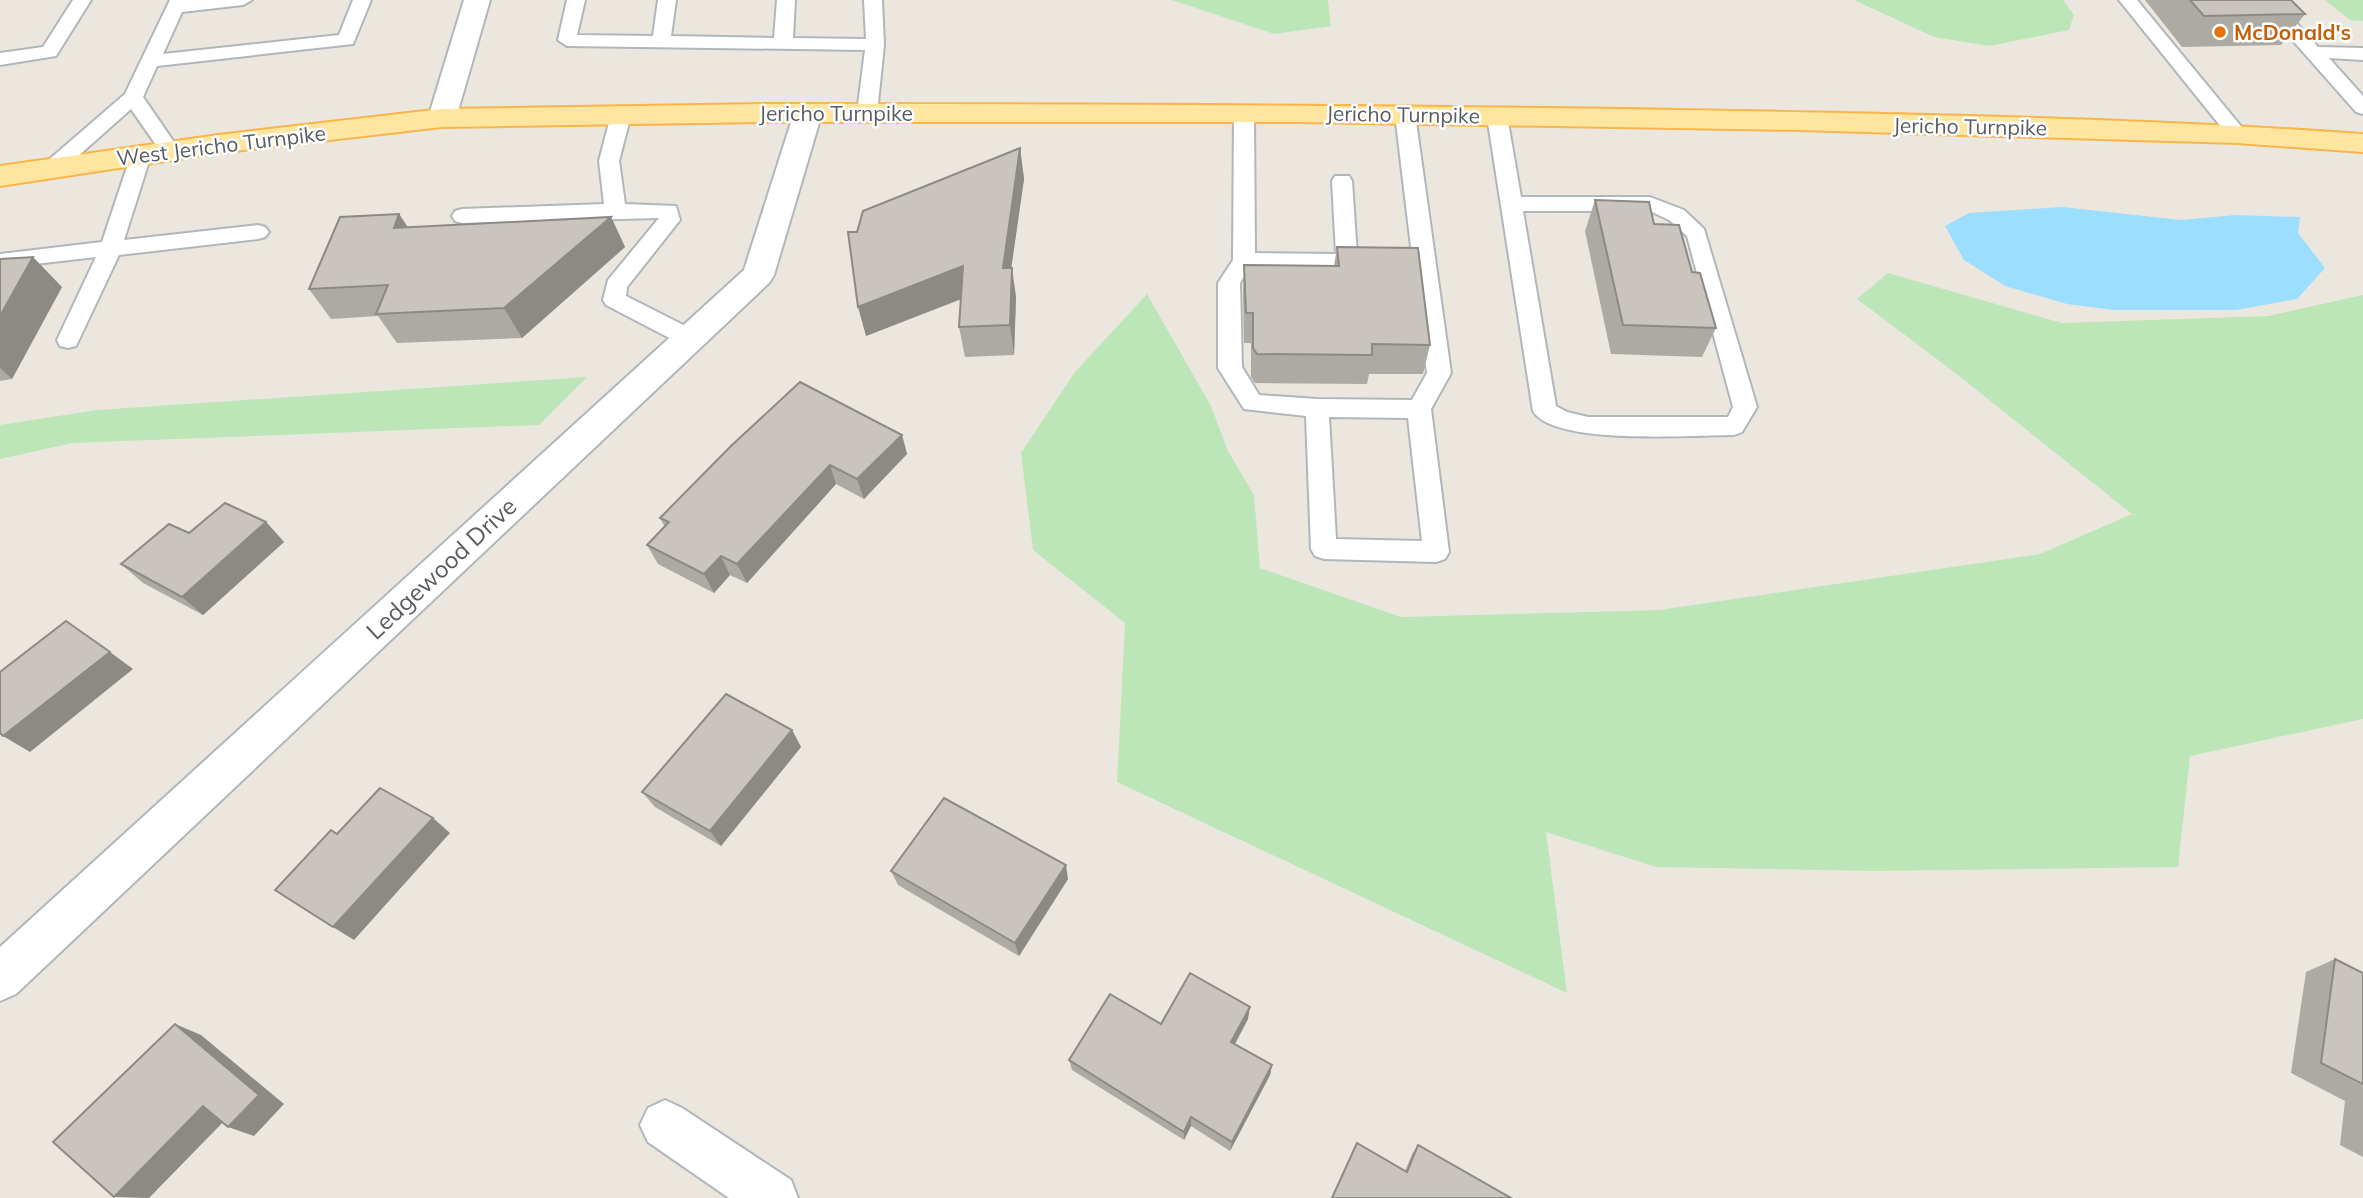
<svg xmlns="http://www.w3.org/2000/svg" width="2363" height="1198" font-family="Mulish,sans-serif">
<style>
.green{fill:#bde6b8}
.water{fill:#9bdeff}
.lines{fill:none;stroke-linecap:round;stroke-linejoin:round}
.service-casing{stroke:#b1b6bb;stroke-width:4}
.minor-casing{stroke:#b1b6bb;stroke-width:4}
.tertiary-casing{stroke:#b1b6bb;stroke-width:4}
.primary-casing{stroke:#f9b54a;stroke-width:4}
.service{fill:#fff;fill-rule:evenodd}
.minor{fill:#fff;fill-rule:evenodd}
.tertiary{fill:#fff;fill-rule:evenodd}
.primary{fill:#ffe6a0;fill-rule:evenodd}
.wall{fill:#ada9a3}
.shaded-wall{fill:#8d8984}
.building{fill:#c9c4bd;stroke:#8d8984;stroke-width:2}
.food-dot{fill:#e8710a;stroke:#fff;stroke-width:2.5}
.labels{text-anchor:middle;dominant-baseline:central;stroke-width:5;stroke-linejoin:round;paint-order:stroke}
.far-food-label{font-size:21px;font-weight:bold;fill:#c56008;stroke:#fff;text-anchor:start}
.far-street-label{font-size:21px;fill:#575c61;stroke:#fff}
.street-label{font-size:24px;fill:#575c61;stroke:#fff}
</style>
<rect width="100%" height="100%" fill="#ece7de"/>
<g class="green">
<polygon points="1172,0 1328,0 1331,26 1274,34"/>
<polygon points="1854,0 2063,0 2074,15 2069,30 1990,46 1934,37"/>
<polygon points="2325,0 2363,0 2363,21 2350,20"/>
<polygon points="1888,273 2062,323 2268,316 2363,295 2363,719 2190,756 2178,867 1872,871 1656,867 1546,832 1567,993 1117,782 1125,623 1033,550 1021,453 1075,372 1147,294 1211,406 1228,451 1254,495 1260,568 1401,617 1659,610 2040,554 2132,514 1954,372 1857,299"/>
<polygon points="587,377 539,425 72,443 0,459 0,425 97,410"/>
</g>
<polygon class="water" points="2062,207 2181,220 2236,215 2300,217 2298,233 2325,268 2297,299 2236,310 2114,310 2067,304 2005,286 1964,260 1945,226 1969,213"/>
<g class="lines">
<g class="service-casing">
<g id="service">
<polygon points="73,0 91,0 56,56 0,65 0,53 43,47"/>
<polygon points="170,0 252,0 243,5 182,12 163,54 339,35 353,0 371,0 353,44 157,66 143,97 180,151 177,155 163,155 131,109 58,174 44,174 41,169 44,164 125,94"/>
<polygon points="567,0 585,0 577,35 653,36 658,0 676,0 671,36 774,38 777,0 795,0 793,38 866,39 864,0 882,0 884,45 877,113 874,117 860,117 857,113 865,50 567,46 558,40"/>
<polygon points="2119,0 2137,0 2244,130 2247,134 2244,138 2230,138"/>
<polygon points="2257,0 2276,0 2318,47 2363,48 2363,60 2329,58 2363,96 2363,114 2356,112"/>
<path d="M1244,107L1251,109L1254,113L1255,253L1336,254L1332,181L1335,176H1349L1352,181L1357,255H1412L1395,114L1398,110H1412L1415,114L1451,373L1431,409L1449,552L1445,559L1436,562L1324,559L1315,556L1311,549L1306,416L1244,409L1218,368V283L1233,260L1234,113L1237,109ZM1250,267L1414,270L1427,373L1412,400L1317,399L1259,395L1242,367L1240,283ZM1329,417L1408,418L1422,541L1336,539Z"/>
<polygon points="621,109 628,111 631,115 619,161 625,204 676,206 680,220 627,287 626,296 697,332 700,338 697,344 689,346 681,344 606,305 603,300 608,280 659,218 462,223 455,221 452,216 455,211 462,209 604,204 599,161 611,115 614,111"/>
<path d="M1497,110L1504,112L1507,116L1521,197H1650L1684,210L1704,229L1757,407L1742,432L1734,435C1695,435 1553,446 1533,411L1487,116L1490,112ZM1523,211H1650L1669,220L1687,236L1733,407L1728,417H1588L1567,412L1556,406Z"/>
<polygon points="141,149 148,150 151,155 124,240 258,225 265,227 269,232 265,237 258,239 119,255 76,346 68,348 60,346 57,340 96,257 0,268 0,254 102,242 131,155 134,150"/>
</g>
</g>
<g class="minor-casing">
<polygon id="minor" points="665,1100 682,1108 791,1180 798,1198 729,1198 648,1142 640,1125 648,1108"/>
</g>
<g class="tertiary-casing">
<g id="tertiary">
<polygon points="464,0 490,0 456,118 452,124 442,127 432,124 428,118"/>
<polygon points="808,104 818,107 822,113 774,275 769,283 16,994 0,1001 0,947 744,270 794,113 798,107"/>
</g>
</g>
<g class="primary-casing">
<path id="primary" d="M766,104C1071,104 1376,105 1681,110C1908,114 2136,118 2363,134V152L2237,143L1799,130L1299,122H766L442,127L218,153L0,186V166L218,135L442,109Z"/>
</g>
<use href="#service" class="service"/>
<use href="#minor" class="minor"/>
<use href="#tertiary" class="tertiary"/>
<use href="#primary" class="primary"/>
</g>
<g class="wall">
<polygon points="2145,0 2291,0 2305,14 2281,45 2182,47"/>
<polygon points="1020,148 1024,179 1011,268 1016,297 1014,355 965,357 959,327 961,299 866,336 857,232"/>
<polygon points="1595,200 1654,224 1692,272 1716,328 1702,357 1611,354 1585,231"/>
<polygon points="399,214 408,227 611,217 625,247 522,338 397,343 378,316 331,319 309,289"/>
<polygon points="1337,247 1430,345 1423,374 1369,374 1367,384 1255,383 1251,377 1251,343 1244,343 1243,295 1244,265 1334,266"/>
<polygon points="0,259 62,287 12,379 0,381"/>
<polygon points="902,435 907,454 864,499 836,484 747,583 730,575 714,593 658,564 647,545 665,527 660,518"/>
<polygon points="266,522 284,542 203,615 143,583 121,564"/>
<polygon points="792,730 801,747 721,846 655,807 642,792"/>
<polygon points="891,871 1068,879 1019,956 898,885"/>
<polygon points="2335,959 2363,973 2363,1157 2340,1145 2345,1101 2291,1073 2306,972"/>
<polygon points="1248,1019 1235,1044 1272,1065 1270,1075 1230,1151 1191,1126 1184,1140 1072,1070 1069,1060 1161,1024"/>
<polygon points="1357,1143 1405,1171 1412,1154 1418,1145 1511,1198 1331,1198"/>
</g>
<g class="shaded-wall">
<polygon points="1020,148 1024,179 1007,298 1003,268"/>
<polygon points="399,214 418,244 394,228"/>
<polygon points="611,217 625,247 522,338 504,308"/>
<polygon points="33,257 62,287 12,379 0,368 0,316"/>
<polygon points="963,266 969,296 866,336 858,307"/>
<polygon points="1012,268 1016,297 1014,355 1010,325"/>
<polygon points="902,435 907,454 864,499 857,479"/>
<polygon points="830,465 836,484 747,583 737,564"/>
<polygon points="266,522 284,542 203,615 182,597"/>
<polygon points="721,556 730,575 714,593 704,574"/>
<polygon points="110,652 133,669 30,752 3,736"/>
<polygon points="792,730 801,747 721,846 710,831"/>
<polygon points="433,818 450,833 354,940 333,927"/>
<polygon points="1066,865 1068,879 1019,956 1015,943"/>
<polygon points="1250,1007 1248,1019 1230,1053 1231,1042"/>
<polygon points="175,1024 201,1035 284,1104 254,1136 228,1127"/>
<polygon points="1272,1065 1270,1075 1230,1151 1232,1142"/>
<polygon points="203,1106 230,1115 149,1198 114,1197"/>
<polygon points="1191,1117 1191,1126 1184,1140 1184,1132"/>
</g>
<g class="building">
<polygon points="2190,0 2291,0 2305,14 2204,16"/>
<polygon points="1020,148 1003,268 1012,268 1010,325 959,327 963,266 858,307 848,232 857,232 863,211"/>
<polygon points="1595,200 1649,202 1654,224 1679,225 1692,272 1700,273 1716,328 1623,325"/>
<polygon points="399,214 394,228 611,217 504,308 376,314 388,285 309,289 340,217"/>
<polygon points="1337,247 1418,248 1430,345 1372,344 1372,355 1257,354 1253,348 1253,313 1246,313 1244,265 1339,266"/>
<polygon points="33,257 0,316 0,259"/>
<polygon points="800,382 902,435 857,479 830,465 737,564 721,556 704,574 647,545 669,522 660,518 731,446"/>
<polygon points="225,503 266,522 182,597 121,564 169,524 189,533"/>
<polygon points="66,621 110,652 3,736 0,733 0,672"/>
<polygon points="726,694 792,730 710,831 642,792"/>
<polygon points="380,788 433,818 333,927 275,890 331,830 337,834"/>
<polygon points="944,798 1066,865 1015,943 891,871"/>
<polygon points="2335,959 2363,973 2363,1084 2321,1063"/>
<polygon points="1190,973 1250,1007 1231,1042 1272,1065 1232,1142 1191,1117 1184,1132 1069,1060 1110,994 1161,1024"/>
<polygon points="175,1024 259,1095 228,1127 203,1106 114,1197 53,1142"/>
<polygon points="1357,1143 1407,1172 1418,1145 1511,1198 1332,1198"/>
</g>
<circle class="food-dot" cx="2220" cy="32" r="7"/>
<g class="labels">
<g class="far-food-label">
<text x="2234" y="32">McDonald's</text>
</g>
<g class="far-street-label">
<text x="836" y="113">Jericho Turnpike</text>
<text transform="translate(1403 114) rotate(1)">Jericho Turnpike</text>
<text transform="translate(1970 126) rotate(1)">Jericho Turnpike</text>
<text transform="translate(221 145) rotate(-7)">West Jericho Turnpike</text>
</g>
<g class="street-label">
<text transform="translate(441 568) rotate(-43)">Ledgewood Drive</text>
</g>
</g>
</svg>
